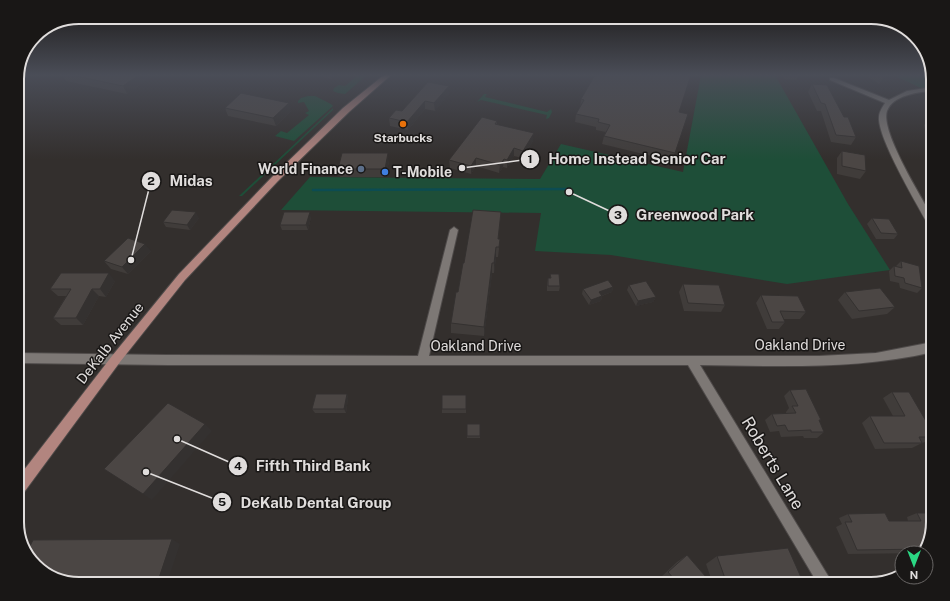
<svg xmlns="http://www.w3.org/2000/svg" width="950" height="601" font-family="'Public Sans',sans-serif">
<style>
.green{fill:#1e4e38}
.lines{fill:none;stroke-linecap:round;stroke-linejoin:round}
.stream{stroke:#0c4c52;stroke-width:2.5}
.minor-casing{stroke:#4e4a49;stroke-width:2}
.major-casing{stroke:#4e4a49;stroke-width:2}
.minor{fill:#7d7875;fill-rule:evenodd}
.major{fill:#b2857f;fill-rule:evenodd}
.wall{fill:#403c3a}
.shaded-wall{fill:#343130}
.building{fill:#4b4644;stroke:#343130}
.food-dot{fill:#e8710a;stroke:#191716;stroke-width:1.5}
.service-dot{fill:#5c6f8a;stroke:#191716;stroke-width:1.5}
.shop-dot{fill:#3f7fe0;stroke:#191716;stroke-width:1.5}
.labels{text-anchor:middle;dominant-baseline:central;stroke-width:3;stroke-linejoin:round;paint-order:stroke}
.far-poi-label{font-size:12px;font-weight:bold;fill:#e0dddc;stroke:#191716}
.poi-label{font-size:14px;font-weight:bold;fill:#e0dddc;stroke:#191716;text-anchor:end}
.street-label{font-size:14px;fill:#e0dddc;stroke:#191716}
.near-street-label{font-size:17px;fill:#e0dddc;stroke:#191716}
.rim{fill:none;stroke:#e0dddc;stroke-width:2}
.leader{fill:none;stroke:#e0dddc;stroke-width:1.5}
.callout-dot{fill:#e0dddc;stroke:#191716;stroke-width:1.5}
.mark-label{font-size:12px;text-anchor:middle;font-weight:bold;fill:#111}
.callout-label{font-size:15px;text-anchor:middle;font-weight:bold;fill:#e0dddc;stroke:#191716;stroke-width:3;stroke-linejoin:round;paint-order:stroke}
</style>
<rect width="100%" height="100%" fill="#332f2d"/>
<g class="green">
<polygon points="358,75 367,75 345,94 338,93 333,91 334,88 339,85 345,86"/>
<polygon points="701,75 775,75 848,204 890,270 787,284 611,255 535,251 541,213 281,210 310,177 540,179 561,144 683,172"/>
<polygon points="893,75 933,75 933,87 921,88"/>
<polygon points="484,94 487,94 485,97 547,112 551,109 552,112 549,118 546,119 547,115 481,100 477,102"/>
<polygon points="308,96 315,96 331,104 333,106 294,141 275,136 281,131 287,133 309,115 305,113 309,111 304,102 298,103 298,101 301,98"/>
<polygon points="333,108 333,110 242,196 239,196"/>
</g>
<g class="lines">
<polyline class="stream" points="313,190 569,189"/>
<g class="minor-casing">
<g id="minor">
<path d="M830,78H834L889,100L907,91L933,87V91C918,92 893,95 887,111C880,131 922,198 933,218V229L929,226C918,206 877,137 879,117C879,112 882,108 885,103L830,80Z"/>
<path d="M454,227L458,230L429,356H819L876,353L933,342V352C857,370 778,366 700,365L833,584H818L688,365H167L17,363V353L167,355L418,356L450,230Z"/>
</g>
</g>
<g class="major-casing">
<polygon id="major" points="384,75 391,75 349,112 278,181 185,280 120,362 22,495 17,496 17,479 112,356 179,274 272,177 343,108"/>
</g>
<use href="#minor" class="minor"/>
<use href="#major" class="major"/>
</g>
<g class="wall">
<polygon points="62,75 154,75 127,94 66,81"/>
<polygon points="312,75 335,75 332,79"/>
<polygon points="783,75 798,75 796,80 784,79"/>
<polygon points="869,75 899,75 897,78 879,84 868,77"/>
<polygon points="428,82 449,94 435,111 425,109 408,130 390,126 389,118 402,111"/>
<polygon points="812,84 844,117 856,137 851,145 831,142 821,111 817,111 808,92"/>
<polygon points="581,99 679,112 675,153 672,161 602,144 604,136 606,132 596,130 596,127 575,122 576,114 580,107"/>
<polygon points="225,108 291,111 276,126 228,116"/>
<polygon points="930,117 933,117 933,140 927,139 924,125"/>
<polygon points="497,121 497,124 533,141 522,158 514,156 507,168 503,167 499,173 476,166 471,174 450,168 449,160"/>
<polygon points="842,151 866,171 860,179 837,174 837,158"/>
<polygon points="389,161 386,177 340,177 338,169"/>
<polygon points="311,217 308,230 282,230 280,225"/>
<polygon points="199,218 190,230 166,227 163,222"/>
<polygon points="872,218 898,234 894,239 876,239 867,224"/>
<polygon points="500,222 498,239 499,249 498,257 496,257 494,273 492,273 484,336 451,333 451,323 464,263"/>
<polygon points="151,251 128,274 111,269 104,261"/>
<polygon points="901,261 922,288 917,293 900,288 899,283 890,281 889,271 894,266 896,266"/>
<polygon points="550,274 560,286 559,291 547,291 547,283 548,278 550,278"/>
<polygon points="115,281 106,297 99,296 83,325 61,325 53,318 66,296 58,296 50,289"/>
<polygon points="683,284 725,305 721,312 684,311 679,292"/>
<polygon points="629,285 656,297 653,302 636,306 627,290"/>
<polygon points="613,287 612,292 602,296 601,301 589,305 582,294 583,289"/>
<polygon points="845,292 895,307 887,314 852,319 838,300"/>
<polygon points="761,295 806,312 800,319 783,319 785,322 779,329 767,329 756,303"/>
<polygon points="933,389 933,399 928,392"/>
<polygon points="790,390 821,420 819,421 824,432 817,438 804,438 803,436 781,437 779,431 770,432 765,420 772,414 786,413 786,412 789,408 784,396"/>
<polygon points="892,392 933,433 933,438 925,442 922,443 912,448 875,449 862,423 870,416 893,416 883,398"/>
<polygon points="347,394 348,398 346,413 315,413 312,409"/>
<polygon points="466,395 466,413 442,413 442,409"/>
<rect x="467" y="424" width="13" height="14"/>
<polygon points="917,513 933,522 924,553 848,554 836,527 842,524 839,518 848,514 889,521 908,521 907,517"/>
<polygon points="687,555 712,584 663,584 659,579 677,562"/>
<polygon points="717,556 804,584 713,584 706,564"/>
</g>
<g class="shaded-wall">
<polygon points="139,75 154,75 127,94 123,86"/>
<polygon points="331,75 335,75 332,79"/>
<polygon points="887,75 899,75 897,78 879,84 884,76"/>
<polygon points="449,86 449,94 435,111 434,103"/>
<polygon points="425,101 425,109 408,130 407,122"/>
<polygon points="289,103 291,111 276,126 273,118"/>
<polygon points="534,133 533,141 522,158 523,151"/>
<polygon points="514,148 514,156 507,168 507,160"/>
<polygon points="388,153 389,161 386,177 385,169"/>
<polygon points="476,158 476,166 471,174 471,166"/>
<polygon points="504,159 503,167 499,173 500,165"/>
<polygon points="196,212 199,218 190,230 187,225"/>
<polygon points="310,212 311,217 308,230 306,225"/>
<polygon points="145,244 151,251 128,274 122,267"/>
<polygon points="496,247 496,257 494,273 494,263"/>
<polygon points="492,263 492,273 484,336 484,327"/>
<polygon points="109,273 115,281 106,297 100,289"/>
<polygon points="20,284 28,291 17,307 17,287"/>
<polygon points="613,287 612,292 598,297 599,292"/>
<polygon points="92,289 99,296 83,325 76,318"/>
<polygon points="602,296 601,301 589,305 591,300"/>
<polygon points="656,297 653,302 636,306 638,301"/>
<polygon points="347,394 348,398 346,413 344,409"/>
<polygon points="205,424 212,431 152,500 143,494"/>
<polygon points="172,539 180,544 167,584 157,584"/>
</g>
<g class="building">
<polygon points="71,75 139,75 123,86"/>
<polygon points="595,75 691,75 679,112 688,114 675,153 604,136 610,125 598,122 599,119 576,114 584,100 581,99"/>
<polygon points="428,82 449,86 434,103 425,101 407,122 389,118 396,110 402,111"/>
<polygon points="812,84 827,85 844,117 848,117 856,137 836,135 825,104 821,103"/>
<polygon points="241,93 289,103 273,118 225,108"/>
<polygon points="482,117 497,121 495,124 534,133 523,151 514,148 507,160 504,159 500,165 476,158 471,166 449,160"/>
<polygon points="930,117 933,117 933,129"/>
<polygon points="842,151 865,155 866,171 842,166"/>
<polygon points="342,153 388,153 385,169 338,169"/>
<polygon points="172,210 196,212 187,225 163,222"/>
<polygon points="473,210 501,212 498,239 500,239 499,247 496,247 494,263 492,263 484,327 451,323 456,292 458,292 463,263 464,263"/>
<polygon points="284,212 310,212 306,225 280,225"/>
<polygon points="872,218 889,219 898,234 881,233"/>
<polygon points="128,238 145,244 122,267 104,261"/>
<polygon points="901,261 919,266 922,288 905,283 904,278 895,276 894,266 902,268"/>
<polygon points="61,273 109,273 100,289 92,289 76,318 53,318 71,289 50,289"/>
<polygon points="550,274 559,274 560,286 548,286 548,278 551,278"/>
<polygon points="608,280 613,287 599,292 602,296 591,300 583,289"/>
<polygon points="646,281 656,297 638,301 629,285"/>
<polygon points="17,284 20,284 17,287"/>
<polygon points="683,284 719,285 725,305 688,303"/>
<polygon points="880,288 895,307 859,311 845,292"/>
<polygon points="761,295 798,296 806,312 780,311 785,322 772,322"/>
<polygon points="806,389 821,420 819,420 824,432 811,432 811,430 788,431 785,425 777,426 772,414 796,413 792,406 798,406 790,390"/>
<polygon points="892,392 909,392 933,433 933,437 919,437 922,443 884,443 870,416 905,416"/>
<polygon points="316,394 347,394 344,409 312,409"/>
<rect x="442" y="395" width="24" height="14"/>
<polygon points="168,403 205,424 143,494 104,469"/>
<rect x="467" y="424" width="13" height="12"/>
<polygon points="885,513 889,521 921,521 917,513 933,513 933,522 925,549 857,550 845,522 852,522 848,514"/>
<polygon points="172,539 157,584 79,584 45,574 26,554 33,540"/>
<polygon points="788,548 804,584 727,584 717,556"/>
<polygon points="687,555 712,584 668,584 674,579 668,572"/>
</g>
<linearGradient id="sky" x2="0" y2="1"><stop stop-color="#1c1a19"/><stop offset="0.47" stop-color="#4a4d57"/><stop offset="1" stop-color="#4a4d57" stop-opacity="0"/></linearGradient>
<rect width="950" height="159" fill="url(#sky)"/>
<circle class="food-dot" cx="403" cy="124" r="4"/>
<circle class="service-dot" cx="361" cy="169" r="4"/>
<circle class="shop-dot" cx="385" cy="172" r="4"/>
<g class="labels">
<g class="far-poi-label">
<text x="403" y="138">Starbucks</text>
</g>
<g class="poi-label">
<text x="353" y="169">World Finance</text>
<text x="393" y="172" text-anchor="start">T-Mobile</text>
</g>
<g class="street-label">
<text transform="translate(110 343) rotate(-52)">DeKalb Avenue</text>
<text x="800" y="345">Oakland Drive</text>
<text x="476" y="346">Oakland Drive</text>
</g>
<g class="near-street-label">
<text transform="translate(773 463) rotate(59)">Roberts Lane</text>
</g>
</g>
<path d="M0 0H950V601H0ZM79 24H871A55 55 0 0 1 926 79V522A55 55 0 0 1 871 577H79A55 55 0 0 1 24 522V79A55 55 0 0 1 79 24Z" fill="#191716" fill-rule="evenodd"/>
<path class="rim" d="M79 24H871A55 55 0 0 1 926 79V522A55 55 0 0 1 871 577H79A55 55 0 0 1 24 522V79A55 55 0 0 1 79 24Z"/>
<path class="leader" d="M462 168L530 159M131 260L151 181M569 192L618 215M177 439L238 466M146 472L222 502"/>
<g class="callout-dot">
<circle cx="462" cy="168" r="4"/>
<circle cx="131" cy="260" r="4"/>
<circle cx="569" cy="192" r="4"/>
<circle cx="177" cy="439" r="4"/>
<circle cx="146" cy="472" r="4"/>
<circle cx="530" cy="159" r="10"/>
<circle cx="151" cy="181" r="10"/>
<circle cx="618" cy="215" r="10"/>
<circle cx="238" cy="466" r="10"/>
<circle cx="222" cy="502" r="10"/>
</g>
<g class="mark-label">
<text x="530" y="163">1</text>
<text x="151" y="185">2</text>
<text x="618" y="219">3</text>
<text x="238" y="470">4</text>
<text x="222" y="506">5</text>
</g>
<g class="callout-label">
<text x="637" y="164">Home Instead Senior Car</text>
<text x="191" y="186">Midas</text>
<text x="695" y="220">Greenwood Park</text>
<text x="313" y="471">Fifth Third Bank</text>
<text x="316" y="508">DeKalb Dental Group</text>
</g>
<g transform="translate(914 565) rotate(180)"><circle r="19" fill="#191716" stroke="#696665"/>
<path d="M0-3L7 15L0 10L-7 15Z" fill="#2bd884"/>
<text y="-6" font-size="11" font-weight="bold" text-anchor="middle" fill="#e0dddc">N</text>
</g>
</svg>
